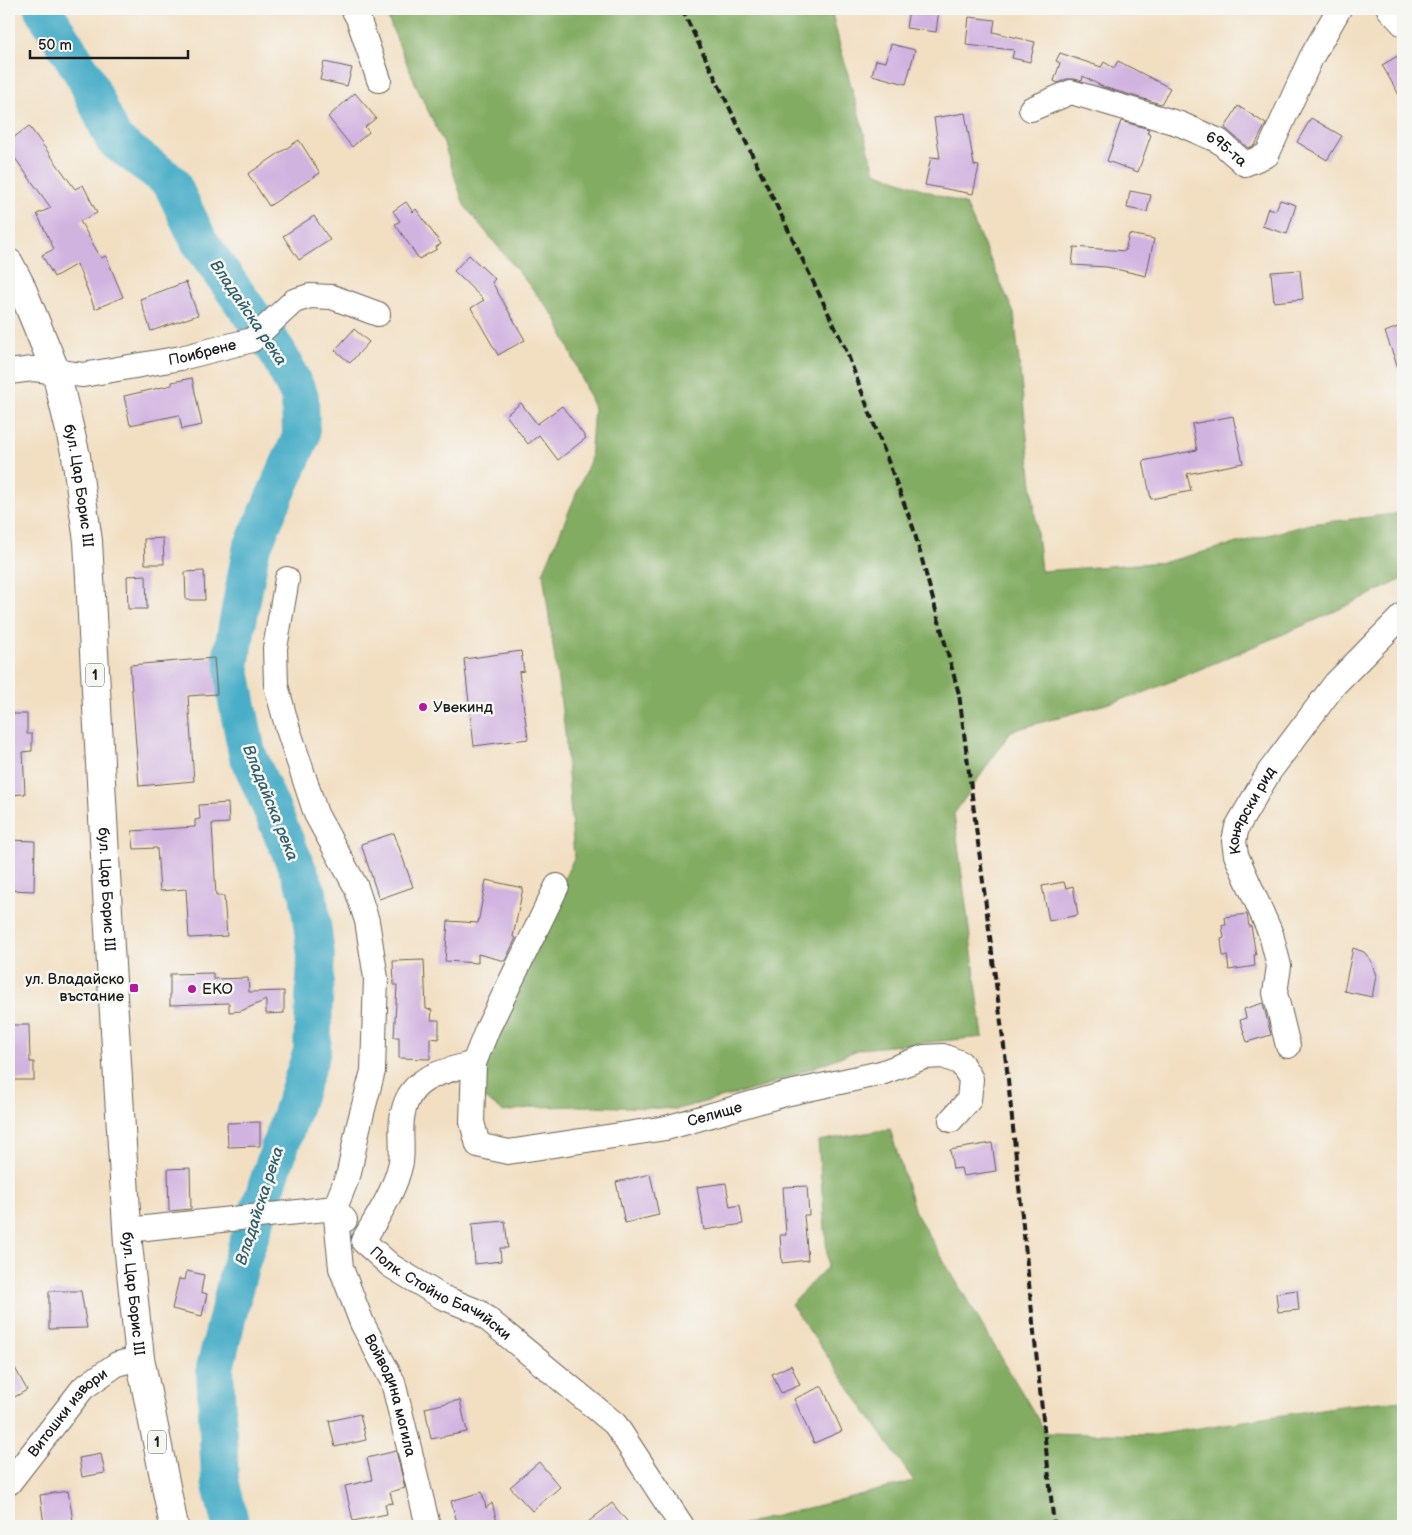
<svg xmlns="http://www.w3.org/2000/svg" width="1412" height="1535" font-family="'Balsamiq Sans',sans-serif">
<style>
.forest{fill:#82ac62;stroke:#4f643f}
.lines{fill:none;stroke-linecap:round;stroke-linejoin:round}
.river{stroke:#49aec8;stroke-width:38}
.building{fill:#d1b3e0}
.minor-casing{stroke:#676056;stroke-width:26}
.major-casing{stroke:#676056;stroke-width:30}
.minor{stroke:#fff;stroke-width:24}
.major{stroke:#fff;stroke-width:28}
.rail{stroke:#1c1c1c;stroke-width:4;stroke-dasharray:8 4;stroke-linecap:butt}
.poi-dot{fill:#b5179e;stroke:#f6f6f2;stroke-width:2}
.labels{text-anchor:middle;dominant-baseline:central;stroke-width:5;stroke-linejoin:round;paint-order:stroke}
.shield{fill:#f6f6f2;stroke:#5d5d5c;stroke-width:1}
.shield-label{font-size:14px;font-weight:bold;fill:#1c1c1c}
.street-label{font-size:15px;fill:#1c1c1c;stroke:#f6f6f2}
.poi-label{font-size:15px;fill:#1c1c1c;stroke:#f6f6f2;text-anchor:start}
.water-label{font-size:16px;font-style:italic;fill:#305e69;stroke:#f6f6f2}
</style>
<rect width="100%" height="100%" fill="#f6f6f2"/>
<filter id="ink" filterUnits="userSpaceOnUse"><feTurbulence type="fractalNoise" baseFrequency=".02" numOctaves="2"/><feDisplacementMap in="SourceGraphic" scale="10" xChannelSelector="R" yChannelSelector="G"/><feConvolveMatrix kernelMatrix="1 2 1 2 8 2 1 2 1" color-interpolation-filters="sRGB"/></filter>
<filter id="wash" filterUnits="userSpaceOnUse"><feTurbulence type="fractalNoise" baseFrequency=".0096" numOctaves="4" result="noise"/><feDisplacementMap in="SourceGraphic" scale="20" xChannelSelector="R" yChannelSelector="G"/><feGaussianBlur stdDeviation="1.12" result="paint"/><feColorMatrix in="noise" values="0 0 0 0 0 0 0 0 0 0 0 0 0 0 0 0 0 1.4 0 .05"/><feComposite in="paint" operator="in"/></filter>
<g filter="url(#wash)">
<rect width="100%" height="100%" fill="#f2dfc2"/>
<g class="forest">
<polygon points="384,9 831,9 839,42 875,172 966,205 1014,313 1041,571 1165,562 1310,524 1403,513 1403,579 1314,621 1141,694 1011,731 954,814 983,1037 860,1049 764,1087 677,1109 591,1106 535,1107 504,1112 480,1095 480,1056 574,858 565,732 543,573 590,461 594,408 556,318 464,205 444,144 418,90"/>
<polygon points="890,1129 915,1212 1046,1433 1154,1435 1347,1405 1403,1400 1403,1526 737,1526 914,1481 791,1304 828,1266 818,1141"/>
</g>
<g class="lines">
<polyline class="river" points="43,9 85,77 114,140 171,182 199,241 277,351 300,397 301,437 251,550 230,665 247,753 308,893 316,955 312,1051 240,1266 215,1368 220,1481 231,1526"/>
</g>
<g id="blocks">
<g class="building">
<polygon points="909,9 939,9 936,32 906,28"/>
<polygon points="969,17 995,20 993,32 1035,42 1030,62 1012,58 1014,50 966,45"/>
<polygon points="891,44 915,50 906,84 872,75 876,60 886,62"/>
<polygon points="1060,53 1101,67 1104,62 1114,68 1118,61 1170,88 1161,104 1103,87 1083,76 1082,81 1074,79 1066,79 1058,83 1054,81 1060,63 1056,61"/>
<polygon points="1403,53 1403,102 1382,65"/>
<polygon points="324,62 352,68 347,86 320,80"/>
<polygon points="355,93 376,118 365,127 369,132 352,147 328,117"/>
<polygon points="1238,106 1266,124 1255,145 1248,148 1225,128"/>
<polygon points="965,113 974,165 979,166 973,194 925,185 931,157 940,158 934,118"/>
<polygon points="1311,118 1342,136 1327,160 1297,142"/>
<polygon points="1121,121 1149,129 1147,133 1151,135 1138,172 1107,161"/>
<polygon points="29,126 75,189 83,185 97,213 80,221 101,258 106,256 123,297 95,309 77,264 54,277 42,255 54,249 37,214 51,208 9,150 9,141"/>
<polygon points="299,140 320,173 269,206 248,174"/>
<polygon points="1130,191 1151,195 1147,212 1127,208"/>
<polygon points="1280,200 1296,205 1287,234 1262,226 1268,208 1276,210"/>
<polygon points="406,202 413,212 416,209 441,244 436,247 437,249 419,259 395,224 400,221 393,211"/>
<polygon points="314,216 330,240 299,260 283,236"/>
<polygon points="1129,234 1154,239 1146,276 1107,267 1072,265 1074,247 1125,251"/>
<polygon points="469,255 495,279 492,282 525,340 498,355 471,308 484,300 454,271"/>
<polygon points="1300,270 1303,299 1274,302 1271,272"/>
<polygon points="186,282 198,315 151,331 140,299"/>
<polygon points="1403,325 1403,376 1401,376 1385,332"/>
<polygon points="354,329 369,342 350,363 335,350"/>
<polygon points="192,378 202,425 182,429 179,415 130,425 124,396 172,385 172,382"/>
<polygon points="521,403 537,424 562,406 586,438 558,460 539,435 528,444 506,415"/>
<polygon points="1233,416 1243,463 1187,474 1191,491 1151,499 1143,461 1197,450 1192,424"/>
<polygon points="163,538 164,564 145,564 144,539"/>
<polygon points="204,571 205,600 186,600 185,572"/>
<polygon points="146,575 147,609 128,609 127,576"/>
<polygon points="521,651 524,671 519,672 528,739 474,746 464,659"/>
<polygon points="214,658 217,694 188,696 194,781 139,786 130,665"/>
<polygon points="9,714 27,714 27,734 32,734 32,751 23,752 25,794 9,795"/>
<polygon points="228,803 229,823 212,824 216,896 224,896 227,936 189,938 186,889 160,891 157,848 134,849 132,831 195,827 195,820 200,819 199,805"/>
<polygon points="394,833 413,887 379,899 361,844"/>
<polygon points="9,840 35,841 34,891 9,890"/>
<polygon points="486,880 523,888 513,937 516,938 505,961 478,954 478,963 445,961 448,921 478,923"/>
<polygon points="1064,882 1066,888 1073,886 1078,915 1049,921 1042,886"/>
<polygon points="1247,914 1249,926 1251,926 1256,955 1254,955 1255,966 1229,970 1227,955 1223,956 1221,939 1224,938 1222,925 1226,925 1225,917"/>
<polygon points="1353,948 1364,952 1371,960 1376,976 1372,997 1344,991"/>
<polygon points="424,960 426,1009 432,1010 431,1020 439,1020 439,1039 430,1038 430,1059 399,1058 399,1037 394,1037 397,985 394,985 393,961"/>
<polygon points="213,973 213,979 248,978 249,992 284,991 284,1013 266,1014 266,1000 241,1011 229,1012 229,1003 170,1005 170,974"/>
<polygon points="1263,1003 1271,1035 1247,1042 1240,1020 1246,1018 1244,1009"/>
<polygon points="9,1025 29,1025 30,1062 34,1062 34,1080 9,1080"/>
<polygon points="260,1122 260,1146 228,1147 227,1123"/>
<polygon points="992,1143 996,1171 963,1176 961,1168 953,1169 950,1150"/>
<polygon points="190,1168 191,1209 169,1211 168,1169"/>
<polygon points="650,1174 659,1215 625,1223 616,1182"/>
<polygon points="726,1183 730,1207 740,1205 743,1224 704,1230 697,1187"/>
<polygon points="807,1186 809,1215 804,1215 808,1260 782,1263 780,1235 786,1235 783,1187"/>
<polygon points="505,1221 508,1248 500,1248 501,1261 475,1264 472,1224"/>
<polygon points="187,1271 204,1275 201,1292 207,1294 202,1316 172,1309 179,1279 185,1280"/>
<polygon points="1297,1290 1299,1310 1278,1312 1276,1293"/>
<polygon points="49,1291 81,1291 87,1328 49,1329"/>
<polygon points="9,1357 27,1390 9,1400"/>
<polygon points="791,1365 800,1385 781,1393 772,1374"/>
<polygon points="822,1386 842,1431 814,1443 794,1399"/>
<polygon points="460,1400 467,1432 431,1439 425,1408"/>
<polygon points="360,1414 366,1440 335,1447 329,1421"/>
<polygon points="396,1451 405,1488 390,1492 393,1503 385,1504 387,1514 353,1521 345,1486 372,1480 367,1458"/>
<polygon points="101,1454 105,1473 82,1477 79,1458"/>
<polygon points="539,1462 560,1487 532,1511 510,1487"/>
<polygon points="68,1491 73,1521 44,1525 40,1495"/>
<polygon points="482,1492 486,1508 492,1503 498,1526 458,1526 451,1501"/>
<polygon points="612,1503 631,1526 583,1526"/>
</g>
</g>
</g>
<g filter="url(#ink)">
<use href="#blocks" fill-opacity="0" stroke="#676056" stroke-width="1"/>
<g class="lines">
<g class="minor-casing">
<g id="minor">
<polyline points="353,9 358,18 379,80"/>
<polyline points="1389,9 1403,24"/>
<path id="s1" d="M1031,109L1071,92L1180,124L1219,141L1245,164L1267,155L1311,58L1339,9"/>
<path id="s2" d="M9,372L33,369L83,375L181,358L252,340L294,301L310,296L332,297L378,314"/>
<path id="s3" d="M287,579L275,648L276,685L287,726L316,814L356,887L367,921L376,978L373,1071L358,1128L349,1173L335,1208L341,1268L362,1323L393,1382L428,1526"/>
<path id="s4" d="M557,886L487,1030L474,1063C439,1073 407,1077 402,1119C400,1133 403,1148 401,1162C395,1191 378,1216 363,1241L391,1266L442,1297L479,1312L615,1424L682,1526"/>
<path id="s5" d="M1288,1046L1275,993L1279,966L1271,934L1236,855L1234,841L1237,827L1269,772L1335,684L1403,615"/>
<path id="s6" d="M474,1063L472,1122L478,1145L508,1152L666,1128L785,1094L881,1073L924,1057L943,1056L961,1063L971,1079L969,1100L951,1120"/>
<polyline points="127,1230 335,1208 345,1220"/>
<path id="s7" d="M9,1483L83,1388L117,1364L140,1358"/>
</g>
</g>
<g class="major-casing">
<g id="major">
<path id="s8" d="M9,263L20,284L56,372L76,456L88,541L110,948L128,1244L140,1358L174,1526"/>
</g>
</g>
<use href="#minor" class="minor"/>
<use href="#major" class="major"/>
<polyline class="rail" points="682,9 846,350 913,527 959,694 1007,1070 1054,1526"/>
</g>
</g>
<g class="poi-dot">
<circle cx="423" cy="707" r="5"/>
<rect x="129" y="983" width="10" height="10" rx="2.5"/>
<circle cx="192" cy="989" r="5"/>
</g>
<g class="labels">
<g class="shield">
<rect x="86" y="663.5" width="18" height="23" rx="4"/>
<rect x="148" y="1430.5" width="18" height="23" rx="4"/>
</g>
<g class="shield-label">
<text x="95" y="675">1</text>
<text x="157" y="1442">1</text>
</g>
<g class="street-label">
<text stroke="none"><textPath href="#s1" startOffset="210">695-та</textPath></text>
<text stroke="none"><textPath href="#s2" startOffset="196">Поибрене</textPath></text>
<text stroke="none"><textPath href="#s8" startOffset="235">бул. Цар Борис III</textPath></text>
<text stroke="none"><textPath href="#s5" startOffset="250">Конярски рид</textPath></text>
<text stroke="none"><textPath href="#s8" startOffset="640">бул. Цар Борис III</textPath></text>
<text stroke="none"><textPath href="#s6" startOffset="324">Селище</textPath></text>
<text stroke="none"><textPath href="#s4" startOffset="520">Полк. Стойно Бачийски</textPath></text>
<text stroke="none"><textPath href="#s8" startOffset="1045">бул. Цар Борис III</textPath></text>
<text stroke="none"><textPath href="#s3" startOffset="852">Войводина могила</textPath></text>
<text stroke="none"><textPath href="#s7" startOffset="92">Витошки извори</textPath></text>
</g>
<g class="poi-label">
<text x="433" y="707">Увекинд</text>
<text x="124" y="979" text-anchor="end">ул. Владайско<tspan x="124" dy="17">въстание</tspan></text>
<text x="202" y="989">EKO</text>
</g>
<g class="water-label">
<text transform="translate(248 313) rotate(56)">Владайска река</text>
<text transform="translate(270 803) rotate(68)">Владайска река</text>
<text transform="translate(260 1206) rotate(-72)">Владайска река</text>
</g>
</g>
<rect width="1412" height="1535" fill="none" stroke="#f6f6f2" stroke-width="30"/>
<path d="M30 50v8h158v-8" fill="none" stroke="#1c1c1c" stroke-width="2.5"/>
<text x="38" y="50" font-size="15" fill="#1c1c1c" stroke="#f6f6f2" stroke-width="4" paint-order="stroke">50 m</text>
</svg>
